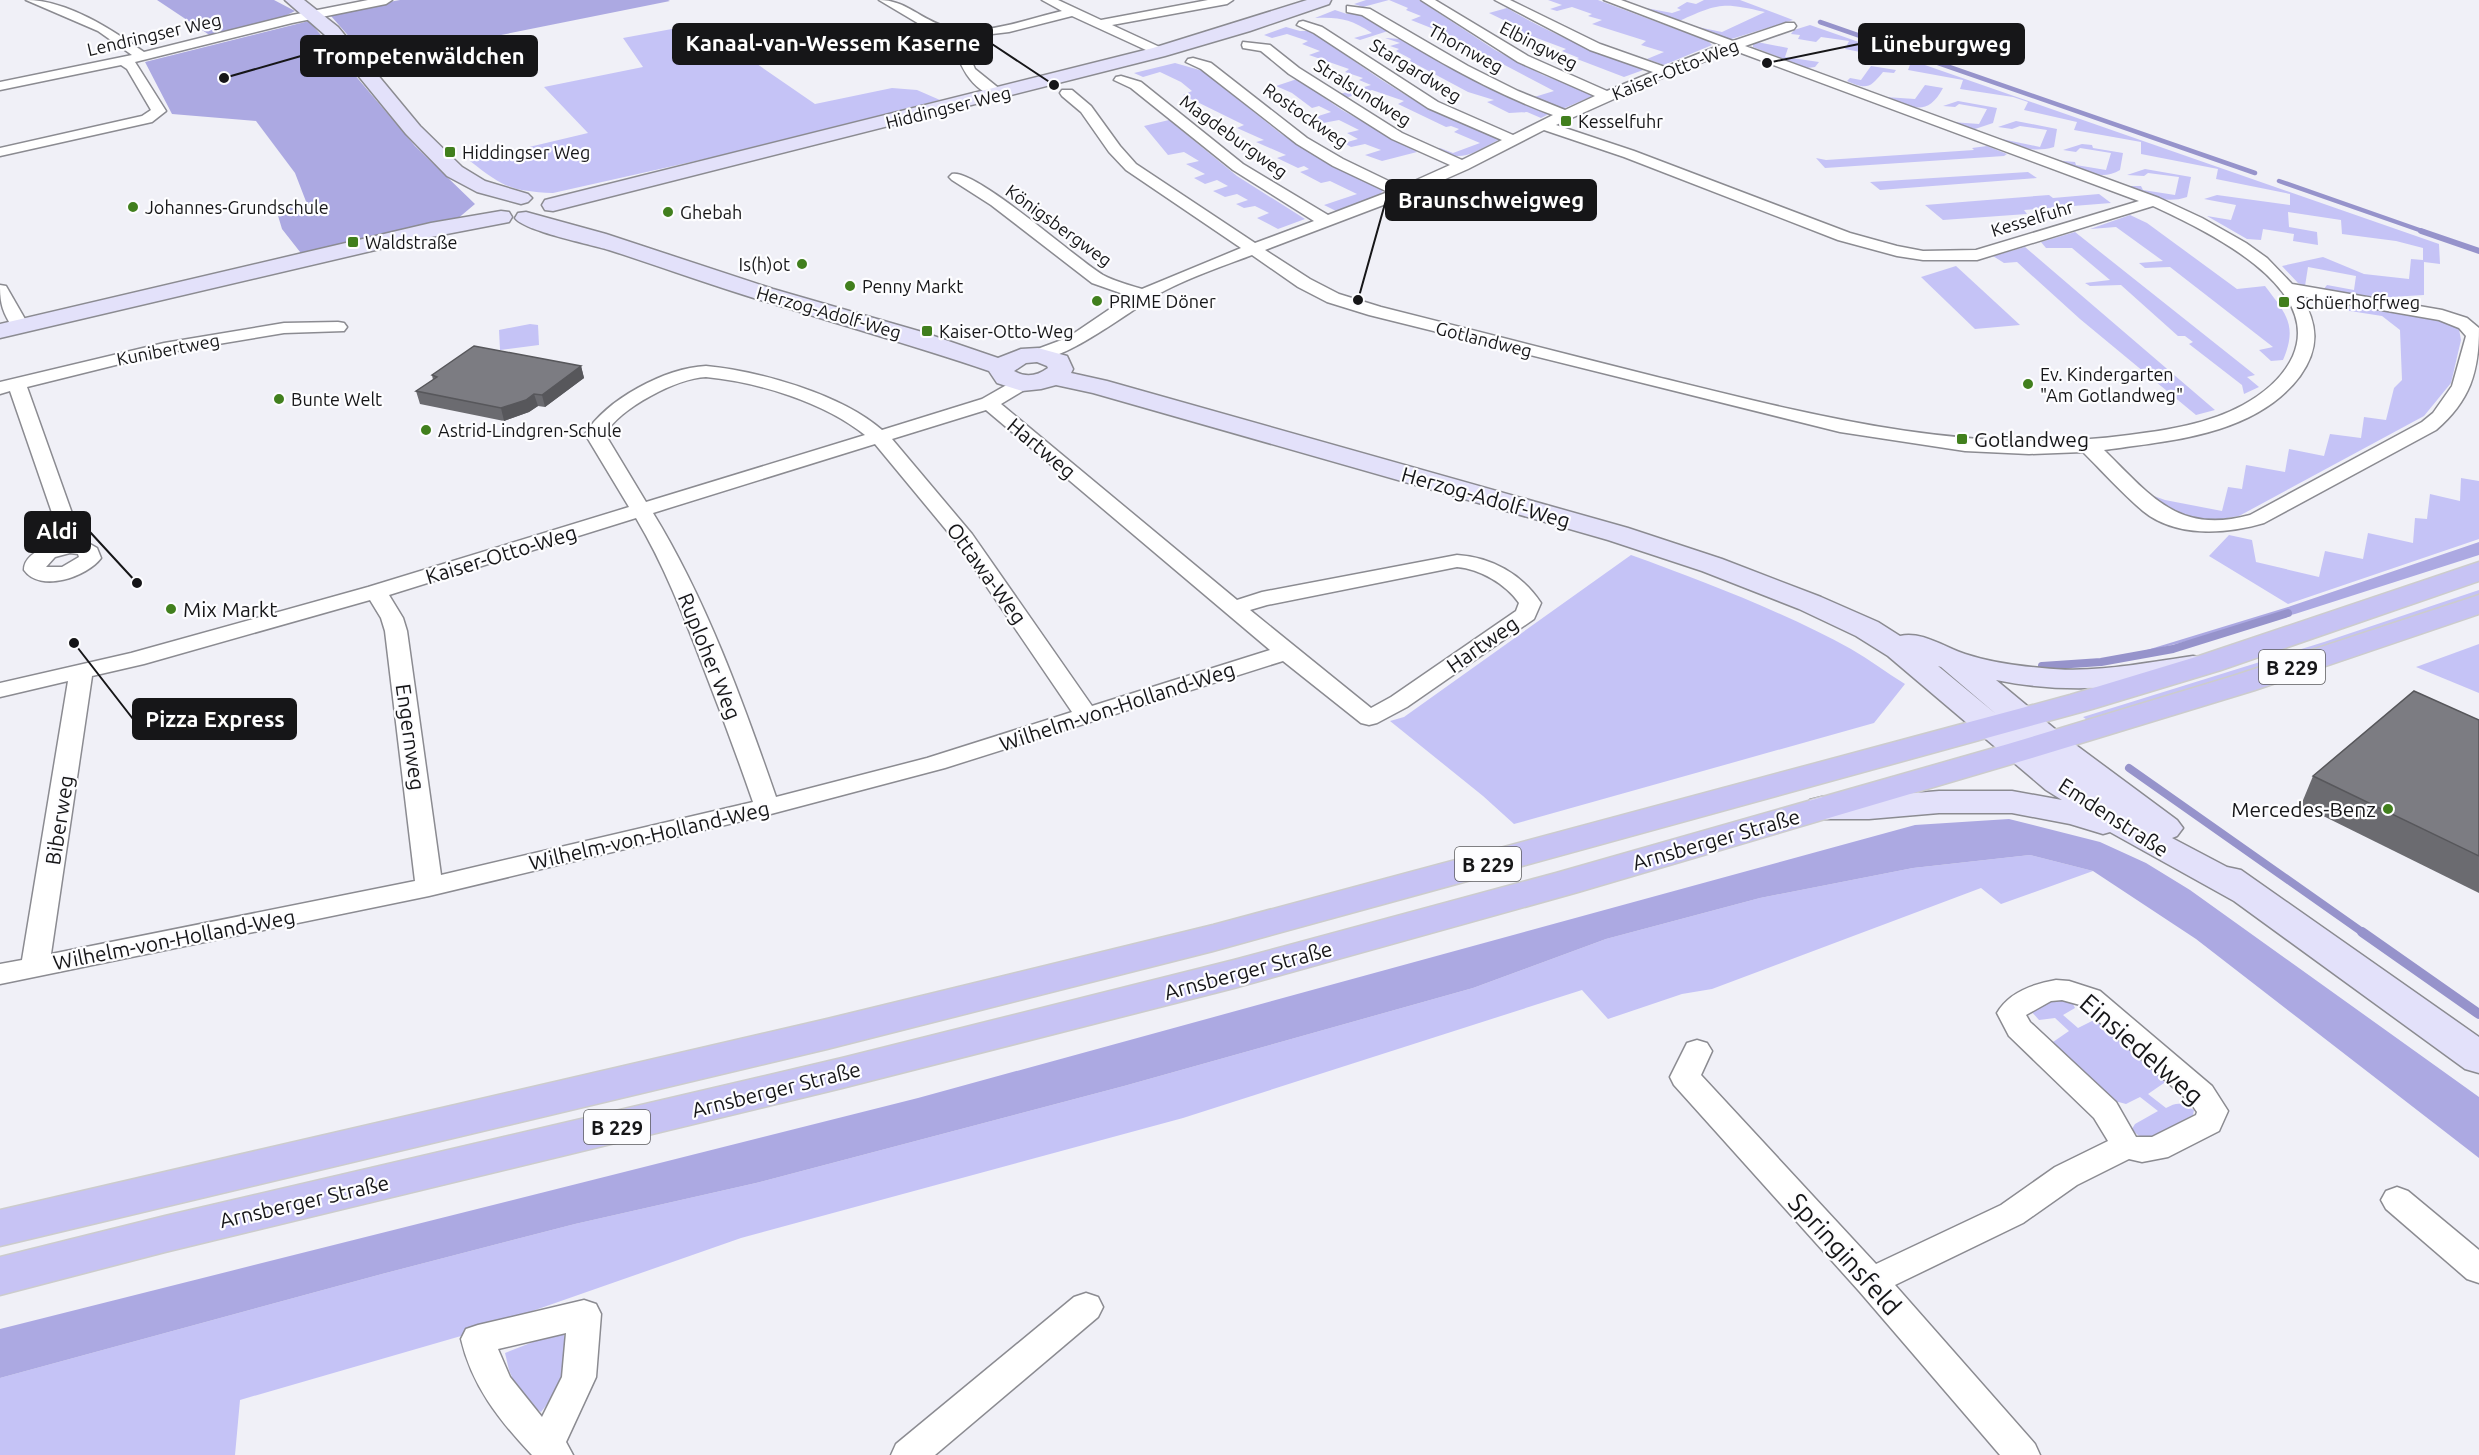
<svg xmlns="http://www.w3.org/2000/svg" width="2479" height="1455" font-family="Ubuntu,sans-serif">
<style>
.green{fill:#c5c3f6}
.forest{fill:#aca9e2}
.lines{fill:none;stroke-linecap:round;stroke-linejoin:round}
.stream-far3{stroke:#9693cb;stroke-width:4.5}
.stream-far2{stroke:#9693cb;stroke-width:6}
.stream-far1{stroke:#9693cb;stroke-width:8}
.stream{stroke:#9693cb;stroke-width:10}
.minor-casing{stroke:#8b8b91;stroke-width:3}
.secondary-casing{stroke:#8b8b91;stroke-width:3}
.primary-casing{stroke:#ccc;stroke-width:3}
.minor{fill:#fff;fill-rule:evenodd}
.secondary{fill:#e3e1fa;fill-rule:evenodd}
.primary{fill:#c7c3f4;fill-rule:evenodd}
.wall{fill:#6b6b70}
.shaded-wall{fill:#57575b}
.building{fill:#7c7c82;stroke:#57575b;stroke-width:1.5}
.poi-dot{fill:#417f1d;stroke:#fdfdff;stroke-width:2}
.labels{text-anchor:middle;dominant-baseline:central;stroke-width:4.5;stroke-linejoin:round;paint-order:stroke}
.far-street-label{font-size:18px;fill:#161618;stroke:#fdfdff}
.far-poi-label{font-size:18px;fill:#161618;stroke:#fdfdff;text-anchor:start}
.shield{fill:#fdfdff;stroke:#5b5b5d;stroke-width:1.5}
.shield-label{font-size:20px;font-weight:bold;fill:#161618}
.poi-label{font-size:21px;fill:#161618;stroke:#fdfdff;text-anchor:start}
.street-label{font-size:21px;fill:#161618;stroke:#fdfdff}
.near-street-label{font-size:26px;fill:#161618;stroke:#fdfdff}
.leader{fill:none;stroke:#161618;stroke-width:2}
.callout-dot{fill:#161618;stroke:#fdfdff;stroke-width:2}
.callout{fill:#161618;stroke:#161618;stroke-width:2}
.callout-label{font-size:22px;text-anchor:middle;font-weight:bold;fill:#fff}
</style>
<rect width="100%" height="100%" fill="#f0f0f7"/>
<g class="green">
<polygon points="1366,0 1419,0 1495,50 1543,75 1595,95 1560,110 1531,98 1554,91 1457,40 1459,39 1411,20 1421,16 1406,10 1408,8 1389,0 1363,7 1354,4"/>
<polygon points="1548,0 1598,0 1708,41 1712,45 1664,65 1647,59 1664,52 1641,45 1646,41 1592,24 1602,20 1588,16 1592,14 1572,7 1557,11 1550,9 1562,5"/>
<path d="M1704,0H1740L1793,20L1728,40L1688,25L1722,32L1765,12C1722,2 1719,3 1679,21L1646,8L1672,13L1681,10L1677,8L1687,2L1696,4Z"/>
<path d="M1507,8C1551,34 1598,53 1646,69L1624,77L1577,59L1579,58L1562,51L1566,49L1518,31L1522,29L1489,13Z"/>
<path d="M1335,10L1347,14L1358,13L1388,31L1360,40L1354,38L1372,33C1350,19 1340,17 1315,18Z"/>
<path d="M699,24L815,104L892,88L917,90L940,100L749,149L553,193C511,191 503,187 470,161L588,133L544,87L643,67L623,38Z"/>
<polygon points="1810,25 2439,244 2440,264 2424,262 2424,295 2375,298 2323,290 2327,285 2354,290 2356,276 2308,267 2305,286 2298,283 2282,266 2323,257 2364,274 2409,279 2411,259 2423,260 2423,248 2396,241 2342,234 2341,220 2288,212 2289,227 2317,232 2318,245 2293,241 2294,234 2263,229 2261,240 2247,239 2207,216 2231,220 2236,205 2204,199 2217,195 2290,205 2290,194 2216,179 2218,169 2141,154 2141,142 2074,130 2077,122 2024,110 2028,102 2013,97 1960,89 1963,80 1908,70 1911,62 1845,49 1849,41 1821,37 1816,42 1798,39 1800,35 1791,34 1794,30"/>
<path d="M1286,27L1300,31H1311L1380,79L1428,109L1500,139C1473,153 1463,163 1433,150L1440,148L1453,153L1480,143L1454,132L1459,129L1451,126L1446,127L1398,104L1404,101L1372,90L1345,98L1340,94L1371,85L1359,80L1363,78L1345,72L1349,69L1309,55L1320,51L1302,44L1308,41L1287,34L1272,38L1264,35Z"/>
<polygon points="1385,38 1401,39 1513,100 1549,114 1541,118 1527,112 1509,113 1487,102 1494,100 1468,92 1410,61 1411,59 1396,51 1399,49 1390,46 1400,43"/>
<polygon points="1757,42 1788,48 1785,57 1819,62 1815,67 1807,68 1753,47 1753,43"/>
<polygon points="1175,63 1203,71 1280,133 1325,162 1384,190 1380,194 1336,211 1324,205 1357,194 1330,181 1321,183 1300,172 1309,169 1304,166 1298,168 1277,158 1286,155 1256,142 1264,140 1237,128 1244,125 1183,95 1192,91 1181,82 1160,72 1143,77 1134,73"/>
<path d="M1871,66L1896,70L1894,73L1883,72C1870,88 1867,90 1847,81L1850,78L1861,80Z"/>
<polygon points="1297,79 1342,110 1417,152 1382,161 1365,155 1381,150 1365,144 1351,147 1344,143 1358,139 1347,133 1359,130 1339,120 1323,123 1312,118 1331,112 1319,106 1312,108 1292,93 1276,86"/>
<path d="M1925,85L1943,88C1927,118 1912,107 1885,97L1915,99Z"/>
<polygon points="1958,101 1997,108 1993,123 1975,129 1952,122 1979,124 1987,109 1959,104 1955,107 1943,106"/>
<polygon points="1169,120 1237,176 1305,219 1278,229 1257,218 1269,213 1255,206 1244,208 1236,204 1248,200 1237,194 1225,197 1213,191 1228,186 1217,180 1205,184 1194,178 1205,174 1186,164 1199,161 1184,152 1168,155 1144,126"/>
<path d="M2016,121L2057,129L2054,147C2030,154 2015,145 1992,137L2040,147L2047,130L2020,126L2012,129L1998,127Z"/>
<path d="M2082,144L2092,145L2093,148L2123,153L2120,170C2100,183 2073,167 2053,160L2075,162L2076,165L2106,170L2111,153L2080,148L2076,152L2063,150Z"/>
<polygon points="1987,146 2007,154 2004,156 1825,168 1816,158 1826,160 1974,150 1972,148"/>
<path d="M2145,169L2191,177L2187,197C2163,205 2147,194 2125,186H2141L2143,190L2175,195L2179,177L2148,173L2144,176L2127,175Z"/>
<polygon points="2028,172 2037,178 1880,190 1870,182"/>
<polygon points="2099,194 2111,203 2024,210 2027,214 1943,220 1925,205 2049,195 2053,198"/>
<path d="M2130,215L2147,223L2237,289L2265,286C2286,314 2298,325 2283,360L2271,361L2259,350L2273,347L2170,267L2145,268L2139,263L2163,261L2116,227L2090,229Z"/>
<polygon points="2075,232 2255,375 2247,377 2259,387 2244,394 2242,385 2189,344 2193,342 2185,336 2178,336 2121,285 2090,286 2085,283 2110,280 2072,248 2046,248 2041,242"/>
<polygon points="2025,247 2215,410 2196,415 2080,319 2017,262 2004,263 1993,256"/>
<polygon points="1956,266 2020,325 1975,329 1921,277"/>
<polygon points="2314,296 2441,319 2459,329 2461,340 2451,383 2424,416 2239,516 2209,521 2164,509 2151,495 2165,500 2222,511 2228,487 2242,489 2246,465 2285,472 2289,449 2324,456 2330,434 2361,438 2364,417 2386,420 2394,388 2402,380 2400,330 2382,316 2318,306"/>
<polygon points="530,324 538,325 539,345 500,350 499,330"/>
<polygon points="2461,478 2479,481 2479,539 2288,604 2209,556 2229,535 2252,540 2256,562 2319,577 2325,551 2363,559 2368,533 2413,543 2415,518 2427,519 2430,494 2460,501"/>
<path d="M1631,555C1703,581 1784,612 1851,649C1870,660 1887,673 1905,684L1874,723L1514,824L1483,796L1390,721L1404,717Z"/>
<polygon points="2479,590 2479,595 2312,652 2090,722 2083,717 2324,642"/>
<polygon points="2479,644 2479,693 2416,667"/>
<polygon points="2030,855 2093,871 2001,904 1981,888 1712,989 1682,994 1608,1019 1582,990 1183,1118 741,1238 461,1336 240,1400 235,1455 0,1455 0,1378 382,1274 575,1224 756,1183 1124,1086 1473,988 1606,939 1760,898 1913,868"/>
<path d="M2056,1000H2066L2073,1004L2075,1008L2063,1015L2078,1028L2092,1021L2100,1020L2167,1072L2164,1083L2148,1094L2166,1108C2178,1101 2183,1103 2194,1110L2193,1115L2152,1137C2142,1139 2138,1136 2132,1129L2135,1124L2158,1111L2140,1097L2126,1104L2111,1100L2052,1047L2053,1042L2069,1031L2055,1018L2039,1020L2031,1011L2045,1002Z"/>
<path d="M564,1330C566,1366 564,1384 541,1412L520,1397L509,1370L505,1353Z"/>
</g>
<g class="forest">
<polygon points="157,0 274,0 295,11 283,17 211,36"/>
<polygon points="400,0 668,0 670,1 491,37 493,41 373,64 331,16 345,10"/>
<polygon points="309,21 415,146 475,204 456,220 304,257 282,229 276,209 307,204 295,173 256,121 172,114 145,62"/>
<polygon points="2479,542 2479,555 2295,614 2124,657 2288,607"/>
<polygon points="2009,819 2100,842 2146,863 2190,890 2479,1097 2479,1158 2196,939 2093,871 2030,855 1913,868 1760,898 1606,939 1473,988 1124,1086 756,1183 575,1224 382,1274 0,1378 0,1329 918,1098 1915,825"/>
</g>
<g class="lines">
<g class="stream-far3">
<polyline points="1820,22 2255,173"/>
<polyline points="2279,181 2425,232"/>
</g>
<polyline class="stream-far2" points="2421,231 2479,251"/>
<g class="stream-far1">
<polyline points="2042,666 2101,662 2173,649 2288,613"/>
<polyline points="2129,768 2365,934"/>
</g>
<polyline class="stream" points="2362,932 2479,1014"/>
<g class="minor-casing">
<g id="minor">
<path d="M26,0C67,0 111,29 144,52L292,15L368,0H392L386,4L292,23L135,62L166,111L152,122L0,156V148L142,116L151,110L127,69L121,65L0,90V82L132,55L98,31Z"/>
<path d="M879,0C906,0 921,20 947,27C983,37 1027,19 1062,11L1042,0H1058L1101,20L1208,0H1233L1227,4L1112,25L1164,49L1165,52L1164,55L1159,56L1072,16L1009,32L967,37L969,55L975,69L1006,94L999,98C971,91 956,63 954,36L926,28Z"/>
<path d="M1421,0H1435L1528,56L1607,91L1653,72L1590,50L1495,0H1510L1600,44L1665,67L1721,45L1604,0H1621L1733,41L1786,23H1794L1796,26L1794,29L1745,46L2159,198L2202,218L2246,243L2267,258L2292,284L2442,310L2467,318L2479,328C2479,372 2470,401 2436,430L2264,523C2227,534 2176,538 2143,511C2122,493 2103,472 2083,452L2029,454L1965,451L1840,432L1369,315L1327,302L1298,287L1252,255C1223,266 1193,276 1166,290C1136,305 1062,366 1032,359L1029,355L1032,351L1067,338L1129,296L1092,283L991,205L952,180L949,177L952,174C975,168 1076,259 1103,275C1114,281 1129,285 1142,289L1241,248L1126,170L1109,152L1081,112L1062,96L1060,93L1062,90H1072L1091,106L1120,146L1136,164L1255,243L1314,221L1233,170L1131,88L1114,80L1116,77L1121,76L1141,82L1243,164L1328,215L1388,192L1333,166L1297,144L1201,69L1186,62L1188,59L1193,58L1211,63L1307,138L1343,159L1401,187L1450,165L1392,139L1289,74L1261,51L1243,48L1242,45L1243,42L1270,45L1299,68L1402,133L1462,160L1502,140L1428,108L1314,33L1297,25L1299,22L1303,21L1322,27L1438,102L1513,135L1553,115C1485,90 1424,53 1362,15L1347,12V6L1370,9L1468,66L1518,91L1565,110L1595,96L1518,62ZM1733,50L2139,201L1976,250L1923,251L1897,246L1850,233L1634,151L1556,125L1654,81ZM1544,130L1624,157L1838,240L1897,256L1923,260H1977L2153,206C2202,229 2324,285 2293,356C2283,378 2263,394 2243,405C2208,424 2168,430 2129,435C1968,457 1812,415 1657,377C1565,354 1473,330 1381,307L1339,294L1310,279L1265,250L1407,196L1468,169ZM2301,296L2439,320L2459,328L2466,336L2452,386L2433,413L2422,422L2250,515C2178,535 2150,495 2104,450C2170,441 2256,435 2300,376C2320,348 2318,324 2301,296Z"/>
<path d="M0,285L6,286L29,326L26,330H14C3,313 0,305 0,285Z"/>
<path d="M338,322L344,323L347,327L344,331L284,333L164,353L27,387L79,533L75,541L90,544L97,548L101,558C87,577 40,593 24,570C24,556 40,549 52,545L59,533L10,391L0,394V382L164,343L284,323ZM70,553L78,554L79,557L62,567H46L55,557Z"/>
<path d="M706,366C759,371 841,394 882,430L982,399L1019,378H1031L1034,382L1031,386L1001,404L1237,600L1262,592L1457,555C1491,557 1522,574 1541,603L1534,619L1407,707L1377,723L1369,725L1361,723L1283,661L945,768L767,815L429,896L0,984V964L22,960L68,681L0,697V683L131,653L368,587L629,507L585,434C607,399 665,368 706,366ZM706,377C758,382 824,402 865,435L646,502L605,434C620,408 677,378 706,377ZM986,410L1270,650L1092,706L972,534L892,439ZM875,444L957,543L1072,712L927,758L776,797C743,702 706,599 653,513ZM636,518C664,565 683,614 702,664C720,710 737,756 753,802L441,875L407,631L403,618L389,595ZM1457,567C1480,569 1506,584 1519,603L1516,611L1391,697L1371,708L1250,610L1267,605ZM370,600L381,618L385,631L415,881L51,954L92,676L144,664Z"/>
<path d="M2056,980L2069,981L2100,991L2212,1086L2228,1111L2219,1131L2168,1157L2142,1162L2129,1159L2077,1185L2023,1223L1895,1285L2035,1444L2040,1455H2000L1859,1291L1674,1085L1670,1077L1687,1043L1697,1040L1707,1043L1712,1051L1701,1075L1876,1264L2001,1205L2055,1167L2108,1141L2094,1118L2009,1036L1997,1013C2009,992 2033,984 2056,980ZM2062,1000L2080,1005L2190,1102L2197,1112L2196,1115L2152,1137H2136L2116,1102L2030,1022L2026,1015L2051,1001Z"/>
<polygon points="2397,1187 2408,1191 2479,1250 2479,1283 2467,1279 2386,1209 2381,1200 2386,1191"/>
<polygon points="1086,1293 1098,1297 1103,1307 1098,1317 935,1455 891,1455 896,1444 1074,1297"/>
<path d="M584,1300L596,1304L601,1314L596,1377L566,1442L573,1455H532C499,1420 472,1386 461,1339L466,1329L478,1325ZM566,1333L562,1377L542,1417L510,1377L498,1349Z"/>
</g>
</g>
<g class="secondary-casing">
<g id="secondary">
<polygon points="285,0 304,0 338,27 420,126 462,167 485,181 528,194 532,198 528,202 521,204 477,192 447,176 406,134 325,35"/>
<polygon points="1307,0 1331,0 1329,4 1250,31 1165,56 553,211 545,210 542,205 545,200 1153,48"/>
<polygon points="501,211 509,212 512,217 509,222 431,237 0,338 0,324 431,223"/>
<path d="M526,212L606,234L773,289L922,332L998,358L1021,349L1038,348L1067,356L1073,369L1071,373L1107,381L1628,528L1722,559L1821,597L1878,622L1900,636C1922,631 1944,647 1965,654C1989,662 2017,666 2042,668C2093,674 2143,663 2193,656L2204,658L2209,665L2204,672C2136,689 2064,694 1996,680L2061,734L2177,820L2183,828L2177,836L2172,838L2227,867L2241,870L2479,1037V1073L2465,1069L2234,901L2110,832L2103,834L2070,824L2012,813H1939L1869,819H1822L1810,816L1805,808L1810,800L1822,797H1869L1939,791H2012L2062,800L2046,790L1888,656L1856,636L1799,609L1702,571L1608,540L1093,393L1056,385L1041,389L1022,391L997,383L989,371C912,345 835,323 757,299C708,284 659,266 609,250C590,244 524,231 515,218L518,213ZM1037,362L1047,366L1048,368C1037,376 1026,378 1014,371L1026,363ZM1938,666L1941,667L1996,714Z"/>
</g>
</g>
<g class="primary-casing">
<g id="primary">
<polygon points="2479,562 2479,581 2221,670 2092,709 1213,951 827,1049 0,1246 0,1210 827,1019 1213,925 2070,695 2199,656"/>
<polygon points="2479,595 2479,614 2255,690 2032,758 1578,892 1234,988 842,1088 165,1252 0,1295 0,1257 165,1216 842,1058 1234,960 1556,873 2008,744 2233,676"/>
</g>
</g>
<use href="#minor" class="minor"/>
<use href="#secondary" class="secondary"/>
<use href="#primary" class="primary"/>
</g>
<g class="wall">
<polygon points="581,366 584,378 545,407 538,406 529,412 504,421 420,404 416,391 433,380 432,375"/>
<polygon points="2479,720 2479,893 2301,805 2313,776"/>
</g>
<g class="shaded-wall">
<polygon points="581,366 584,378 545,407 542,395"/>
<polygon points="534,394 538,406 529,412 504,421 501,408"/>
</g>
<g class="building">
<polygon points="474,346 581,366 542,395 534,394 526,400 501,408 416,391 437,377 432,375"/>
<polygon points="2414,691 2479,720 2479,856 2313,776"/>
</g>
<g class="poi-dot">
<rect x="1560" y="115" width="12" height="12" rx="3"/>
<rect x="444" y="146" width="12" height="12" rx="3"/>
<circle cx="133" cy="207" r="6"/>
<circle cx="668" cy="212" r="6"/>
<rect x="347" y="236" width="12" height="12" rx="3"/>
<circle cx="802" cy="264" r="6"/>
<circle cx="850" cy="286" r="6"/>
<circle cx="1097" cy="301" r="6"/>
<rect x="2278" y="296" width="12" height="12" rx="3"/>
<rect x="921" y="325" width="12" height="12" rx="3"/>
<circle cx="2028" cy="384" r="6"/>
<circle cx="279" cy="399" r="6"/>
<circle cx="426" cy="430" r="6"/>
<rect x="1956" y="433" width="12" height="12" rx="3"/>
<circle cx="171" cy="609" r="6"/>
<circle cx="2388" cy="809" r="6"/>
</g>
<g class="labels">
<g class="far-street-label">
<text transform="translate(154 34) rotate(-13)">Lendringser Weg</text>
<text transform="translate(1539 45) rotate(27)">Elbingweg</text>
<text transform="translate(1466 48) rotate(29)">Thornweg</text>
<text transform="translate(1675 69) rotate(-22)">Kaiser-Otto-Weg</text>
<text transform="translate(1416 70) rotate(32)">Stargardweg</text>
<text transform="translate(1363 92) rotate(32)">Stralsundweg</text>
<text transform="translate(948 107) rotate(-14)">Hiddingser Weg</text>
<text transform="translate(1306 115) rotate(35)">Rostockweg</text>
<text transform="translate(1234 136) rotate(36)">Magdeburgweg</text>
<text transform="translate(2032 218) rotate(-17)">Kesselfuhr</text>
<text transform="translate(1059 225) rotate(36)">Königsbergweg</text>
<text transform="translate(829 312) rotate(16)">Herzog-Adolf-Weg</text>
<text transform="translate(1484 339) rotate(14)">Gotlandweg</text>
<text transform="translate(168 349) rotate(-11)">Kunibertweg</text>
</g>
<g class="far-poi-label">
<text x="1578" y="121">Kesselfuhr</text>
<text x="462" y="152">Hiddingser Weg</text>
<text x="145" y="207">Johannes-Grundschule</text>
<text x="680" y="212">Ghebah</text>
<text x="365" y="242">Waldstraße</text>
<text x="790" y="264" text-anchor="end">Is(h)ot</text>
<text x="862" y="286">Penny Markt</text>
<text x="1109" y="301">PRIME Döner</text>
<text x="2296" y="302">Schüerhoffweg</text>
<text x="939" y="331">Kaiser-Otto-Weg</text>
<text x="2040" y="374">Ev. Kindergarten<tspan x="2040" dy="21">"Am Gotlandweg"</tspan></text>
<text x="291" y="399">Bunte Welt</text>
<text x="438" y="430">Astrid-Lindgren-Schule</text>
</g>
<g class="shield">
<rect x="2259" y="650" width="66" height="34" rx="4.5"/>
<rect x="1455" y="847" width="66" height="34" rx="4.5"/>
<rect x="584" y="1110" width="66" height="34" rx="4.5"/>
</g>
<g class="shield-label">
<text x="2292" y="667">B 229</text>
<text x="1488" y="864">B 229</text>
<text x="617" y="1127">B 229</text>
</g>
<g class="poi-label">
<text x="1974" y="439">Gotlandweg</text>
<text x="183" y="609">Mix Markt</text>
<text x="2376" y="809" text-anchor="end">Mercedes-Benz</text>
</g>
<g class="street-label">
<text transform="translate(1042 448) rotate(40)">Hartweg</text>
<text transform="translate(1486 497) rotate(16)">Herzog-Adolf-Weg</text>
<text transform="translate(501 554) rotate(-17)">Kaiser-Otto-Weg</text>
<text transform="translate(987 573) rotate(54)">Ottawa-Weg</text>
<text transform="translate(1482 644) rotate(-35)">Hartweg</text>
<text transform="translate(710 656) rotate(68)">Ruploher Weg</text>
<text transform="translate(1117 706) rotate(-18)">Wilhelm-von-Holland-Weg</text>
<text transform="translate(411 737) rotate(82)">Engernweg</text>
<text transform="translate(2114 817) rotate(33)">Emdenstraße</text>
<text transform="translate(59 820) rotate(-81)">Biberweg</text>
<text transform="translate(649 835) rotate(-13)">Wilhelm-von-Holland-Weg</text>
<text transform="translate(1716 839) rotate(-16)">Arnsberger Straße</text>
<text transform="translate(174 939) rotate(-11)">Wilhelm-von-Holland-Weg</text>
<text transform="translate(1248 970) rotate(-15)">Arnsberger Straße</text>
<text transform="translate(776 1089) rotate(-14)">Arnsberger Straße</text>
<text transform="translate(304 1201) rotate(-13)">Arnsberger Straße</text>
</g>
<g class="near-street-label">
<text transform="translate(2142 1049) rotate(41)">Einsiedelweg</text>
<text transform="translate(1845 1254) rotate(48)">Springinsfeld</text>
</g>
</g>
<path class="leader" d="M1054 85L992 44M1767 63L1859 44M224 78L301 56M1358 300L1386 200M137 583L90 532M74 643L133 719"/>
<g class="callout-dot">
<circle cx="1054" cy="85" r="6"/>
<circle cx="1767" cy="63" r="6"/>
<circle cx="224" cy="78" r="6"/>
<circle cx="1358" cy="300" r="6"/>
<circle cx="137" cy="583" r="6"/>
<circle cx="74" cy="643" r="6"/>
</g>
<g class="callout">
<rect x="673" y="24" width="319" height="40" rx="6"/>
<rect x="1859" y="24" width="165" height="40" rx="6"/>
<rect x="301" y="36" width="236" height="40" rx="6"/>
<rect x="1386" y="180" width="210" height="40" rx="6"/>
<rect x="25" y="512" width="65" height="40" rx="6"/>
<rect x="133" y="699" width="163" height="40" rx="6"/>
</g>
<g class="callout-label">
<text x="833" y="51">Kanaal-van-Wessem Kaserne</text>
<text x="1941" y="52">Lüneburgweg</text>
<text x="419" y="64">Trompetenwäldchen</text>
<text x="1491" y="208">Braunschweigweg</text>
<text x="57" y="539">Aldi</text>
<text x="215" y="727">Pizza Express</text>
</g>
</svg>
